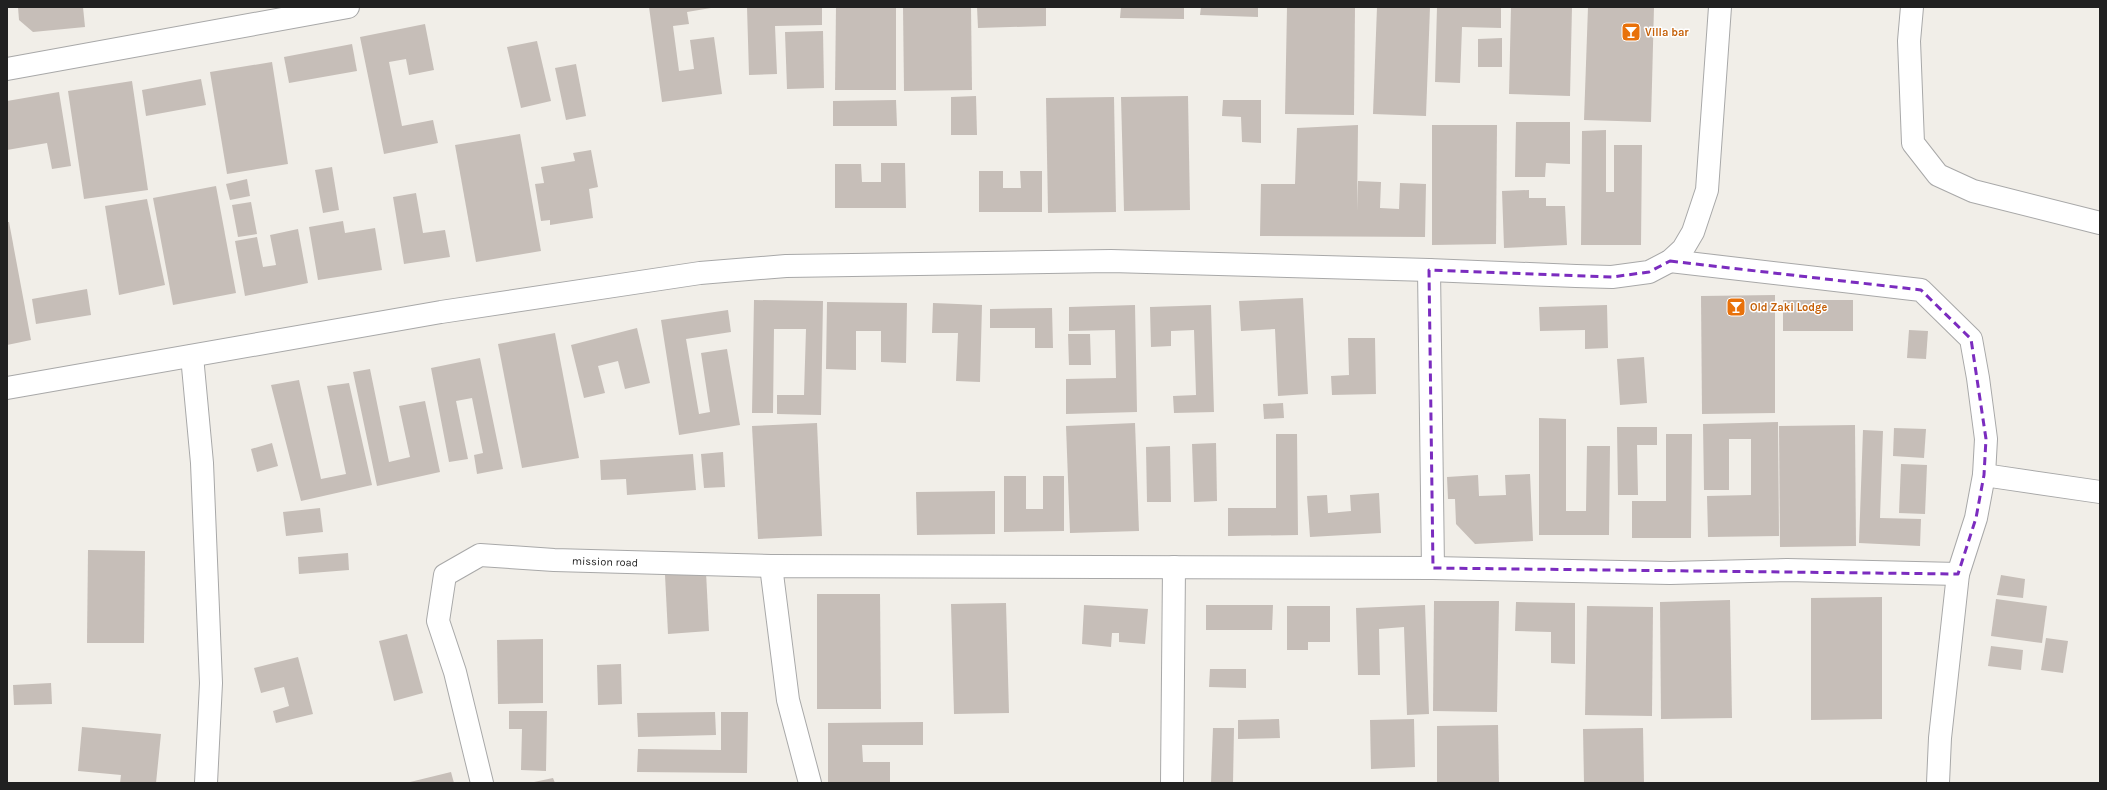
<svg xmlns="http://www.w3.org/2000/svg" width="2107" height="790" font-family="Karla,sans-serif">
<style>
.building{fill:#c6beb8}
.lines{fill:none;stroke-linecap:round;stroke-linejoin:round}
.minor-casing{stroke:#a8a8a8;stroke-width:24}
.minor{stroke:#fff;stroke-width:22}
.marked{fill:none;stroke:#7b2cbf;stroke-width:3;stroke-dasharray:8 5;stroke-linejoin:round}
.labels{text-anchor:middle;dominant-baseline:central;stroke-width:3;stroke-linejoin:round;paint-order:stroke}
.food-label{font-size:11px;font-weight:bold;fill:#c56008;stroke:#fff;text-anchor:start}
.street-label{font-size:11px;fill:#212121;stroke:#fff}
</style>
<rect width="100%" height="100%" fill="#f1eee8"/>
<g class="building">
<polygon points="18,7 83,7 85,27 33,32 19,20"/>
<polygon points="649,7 717,7 687,12 689,24 673,26 679,71 694,69 690,40 714,37 722,94 662,102"/>
<polygon points="747,7 822,7 822,25 775,26 777,74 749,75"/>
<polygon points="836,7 896,7 896,90 835,90"/>
<polygon points="903,7 971,7 972,90 904,91"/>
<polygon points="977,7 1046,7 1046,26 978,28"/>
<polygon points="1121,7 1184,7 1184,19 1120,18"/>
<polygon points="1201,7 1258,7 1258,17 1200,15"/>
<polygon points="1287,7 1355,7 1354,115 1285,114"/>
<polygon points="1377,7 1430,7 1426,116 1373,114"/>
<polygon points="1437,7 1501,7 1501,28 1462,27 1460,83 1435,82"/>
<polygon points="1511,7 1572,7 1570,96 1509,94"/>
<polygon points="1588,7 1654,7 1651,122 1584,120"/>
<polygon points="425,24 434,70 409,75 406,59 389,62 402,126 433,120 438,143 384,154 360,37"/>
<polygon points="823,31 824,88 787,89 785,32"/>
<polygon points="1502,38 1502,67 1478,67 1478,39"/>
<polygon points="537,41 551,101 521,108 507,47"/>
<polygon points="352,44 357,71 289,83 284,57"/>
<polygon points="272,62 288,164 227,174 210,72"/>
<polygon points="576,64 586,116 566,120 555,68"/>
<polygon points="201,79 206,105 146,116 142,90"/>
<polygon points="132,81 148,190 84,199 68,91"/>
<polygon points="59,92 71,166 52,169 47,143 7,150 7,101"/>
<polygon points="976,96 977,135 951,135 951,97"/>
<polygon points="1188,96 1190,210 1124,211 1121,97"/>
<polygon points="1114,97 1116,212 1048,213 1046,98"/>
<polygon points="896,100 897,126 833,126 833,101"/>
<polygon points="1223,100 1261,100 1261,143 1242,142 1241,117 1222,116"/>
<polygon points="1516,122 1570,122 1570,164 1546,163 1545,177 1515,177"/>
<polygon points="1358,125 1357,211 1358,181 1381,182 1380,208 1399,209 1400,183 1426,184 1425,237 1260,236 1261,184 1295,184 1297,128"/>
<polygon points="1432,125 1497,125 1496,244 1432,245"/>
<polygon points="1606,130 1606,192 1614,192 1614,145 1642,145 1641,245 1581,245 1582,131"/>
<polygon points="520,134 541,251 476,262 455,145"/>
<polygon points="591,150 598,187 589,189 593,218 550,225 550,220 541,221 535,184 544,183 541,167 575,161 573,153"/>
<polygon points="881,163 905,163 906,208 835,208 835,164 861,164 862,182 881,182"/>
<polygon points="332,167 339,210 323,213 315,170"/>
<polygon points="979,171 1003,171 1003,188 1021,188 1020,171 1042,171 1042,212 979,212"/>
<polygon points="247,179 250,196 230,200 226,184"/>
<polygon points="216,186 236,293 173,305 153,198"/>
<polygon points="1529,190 1529,198 1546,198 1546,206 1565,206 1567,245 1504,248 1502,191"/>
<polygon points="416,193 423,233 445,230 450,257 404,264 393,197"/>
<polygon points="147,199 165,285 119,295 105,206"/>
<polygon points="251,202 257,234 238,237 232,205"/>
<polygon points="343,221 345,233 375,228 382,270 318,280 309,227"/>
<polygon points="7,222 9,222 31,340 7,345"/>
<polygon points="298,229 308,283 245,296 235,241 257,237 263,267 276,265 270,235"/>
<polygon points="87,289 91,315 36,324 32,299"/>
<polygon points="1775,295 1775,413 1702,414 1701,296"/>
<polygon points="1303,298 1308,394 1278,396 1275,329 1241,331 1239,301"/>
<polygon points="754,300 823,301 821,415 777,414 777,395 804,395 806,329 774,329 773,413 752,413"/>
<rect x="1783" y="300" width="70" height="31"/>
<polygon points="827,302 907,303 906,363 881,362 881,331 856,331 856,370 826,369"/>
<polygon points="933,303 982,305 980,382 956,381 958,333 932,333"/>
<polygon points="1135,305 1137,412 1066,414 1066,379 1116,378 1115,330 1069,331 1069,307"/>
<polygon points="1211,305 1214,412 1174,413 1173,396 1196,395 1194,330 1171,331 1171,346 1151,347 1150,307"/>
<polygon points="1607,305 1608,348 1585,349 1585,330 1540,331 1539,307"/>
<polygon points="1052,308 1053,348 1035,348 1035,328 990,328 990,309"/>
<polygon points="728,310 731,332 686,339 699,414 710,412 701,353 727,349 740,425 679,435 661,320"/>
<polygon points="637,328 650,383 625,389 618,361 598,366 605,393 584,398 571,345"/>
<polygon points="1909,330 1928,331 1926,359 1907,358"/>
<polygon points="555,333 579,458 522,468 498,344"/>
<polygon points="1068,334 1090,334 1091,365 1069,365"/>
<polygon points="1348,338 1375,338 1376,394 1332,395 1331,376 1349,375"/>
<polygon points="1644,357 1647,403 1620,405 1617,359"/>
<polygon points="480,358 503,469 477,474 474,455 483,453 472,398 456,401 468,459 449,462 431,368"/>
<polygon points="370,369 389,462 410,457 399,406 425,401 440,472 377,486 353,372"/>
<polygon points="299,380 321,479 346,474 327,386 349,383 372,485 301,501 271,385"/>
<polygon points="1283,403 1284,418 1264,419 1263,404"/>
<polygon points="1539,418 1566,419 1566,511 1586,511 1587,446 1610,446 1609,535 1539,535"/>
<polygon points="1778,422 1779,536 1708,537 1707,496 1751,495 1751,439 1729,439 1729,490 1704,490 1703,424"/>
<polygon points="817,423 822,536 758,539 752,426"/>
<polygon points="1135,423 1139,531 1070,533 1066,426"/>
<polygon points="1855,425 1856,546 1780,547 1779,426"/>
<polygon points="1617,427 1657,427 1657,445 1637,445 1638,495 1618,495"/>
<polygon points="1894,428 1926,429 1924,458 1893,456"/>
<polygon points="1863,430 1883,431 1880,518 1921,519 1920,546 1859,543"/>
<polygon points="1276,434 1297,434 1298,535 1228,536 1228,508 1276,508"/>
<polygon points="1666,434 1692,434 1691,538 1632,538 1632,501 1666,501"/>
<polygon points="272,443 278,466 257,472 251,449"/>
<polygon points="1216,443 1217,501 1194,502 1192,444"/>
<polygon points="1170,446 1171,502 1147,502 1146,447"/>
<polygon points="723,452 725,487 704,488 701,454"/>
<polygon points="693,454 696,490 627,495 626,479 601,480 600,460"/>
<polygon points="1901,464 1927,465 1925,514 1899,513"/>
<polygon points="1530,474 1533,541 1475,544 1456,524 1455,499 1448,499 1447,477 1478,475 1479,496 1506,495 1505,475"/>
<polygon points="1004,476 1026,476 1026,509 1043,509 1043,476 1064,476 1064,531 1004,532"/>
<polygon points="995,491 995,534 917,535 916,492"/>
<polygon points="1379,493 1381,533 1310,537 1307,496 1327,495 1328,513 1351,511 1350,495"/>
<polygon points="320,508 323,532 286,536 283,512"/>
<polygon points="88,550 145,551 144,643 87,643"/>
<polygon points="348,553 349,570 299,574 298,557"/>
<polygon points="706,572 709,631 668,634 665,575"/>
<polygon points="2001,575 2025,579 2023,598 1997,595"/>
<polygon points="817,594 880,594 881,709 817,709"/>
<polygon points="1882,597 1882,719 1811,720 1811,598"/>
<polygon points="1996,599 2047,606 2042,643 1991,636"/>
<polygon points="1730,600 1732,718 1661,719 1660,602"/>
<polygon points="1434,601 1499,601 1497,712 1433,711"/>
<polygon points="1516,602 1575,603 1575,664 1551,663 1551,632 1515,631"/>
<polygon points="1006,603 1009,713 954,714 951,604"/>
<polygon points="1084,605 1148,609 1145,644 1119,642 1119,633 1112,633 1111,647 1082,644"/>
<polygon points="1206,605 1273,605 1272,630 1206,630"/>
<polygon points="1425,605 1429,714 1407,715 1404,627 1379,629 1380,675 1358,675 1356,608"/>
<polygon points="1287,606 1330,606 1330,642 1308,642 1308,650 1287,650"/>
<polygon points="1587,606 1653,607 1652,716 1585,715"/>
<polygon points="407,634 423,693 394,701 379,641"/>
<polygon points="2046,638 2068,641 2063,673 2041,670"/>
<polygon points="543,639 543,703 498,704 497,640"/>
<polygon points="1991,646 2023,650 2021,670 1988,666"/>
<polygon points="298,657 313,714 276,723 273,711 289,706 284,687 261,693 254,668"/>
<polygon points="621,664 622,704 598,705 597,665"/>
<polygon points="1210,669 1246,669 1246,688 1209,687"/>
<polygon points="51,683 52,704 14,705 13,685"/>
<polygon points="509,711 547,711 546,771 521,770 522,729 509,729"/>
<polygon points="715,712 716,735 638,737 637,713"/>
<polygon points="721,712 748,712 747,773 637,772 638,749 721,750"/>
<polygon points="1279,719 1280,738 1238,739 1238,720"/>
<polygon points="1414,719 1415,767 1371,769 1370,720"/>
<polygon points="923,722 923,745 862,745 863,762 890,762 890,783 828,783 828,723"/>
<polygon points="1498,725 1499,783 1437,783 1437,726"/>
<polygon points="82,727 161,734 156,783 120,783 121,775 78,771"/>
<polygon points="1213,728 1234,728 1233,783 1211,783"/>
<polygon points="1643,728 1644,783 1584,783 1583,729"/>
<polygon points="451,772 454,783 410,783 410,782"/>
<polygon points="553,778 555,783 534,783 534,782"/>
</g>
<g class="lines">
<g class="minor-casing">
<g id="minor">
<polyline points="1912,7 1909,41 1913,143 1938,175 1973,191 2100,223"/>
<polyline points="7,69 348,7"/>
<polyline points="1670,261 1921,290 1971,339 1978,378 1986,439 1984,475 1976,518 1958,574 1940,738 1938,783"/>
<polyline points="1429,270 1433,568"/>
<polyline points="192,356 202,463 211,683 206,783"/>
<polyline points="7,388 441,312 700,273 786,266 1111,261 1429,270 1576,276 1612,277 1649,272 1670,261 1683,249 1693,232 1707,190 1720,7"/>
<polyline points="1984,475 2100,492"/>
<path id="s1" d="M482,783L455,672L438,621L445,575L480,555L554,560L771,566"/>
<polyline points="810,783 788,700 771,566 1433,568 1670,573 1787,570 1958,574"/>
<polyline points="1172,783 1174,567"/>
</g>
</g>
<use href="#minor" class="minor"/>
</g>
<path class="marked" d="M1670,261L1921,290L1971,339L1986,439L1984,475L1976,518L1958,574L1433,568L1429,270L1612,277L1649,272Z"/>
<defs>
<g id="bar-square" transform="scale(1)"><rect x="-9" y="-9" width="18" height="18" rx="4" fill="#e8710a" stroke="#fff"/><path d="M-6-5H6L.8 .8V4.5H3.5V6h-7V4.5H-.8V.8Z" fill="#fff"/></g>
</defs>
<g fill-rule="evenodd">
<use href="#bar-square" x="1631" y="32"/>
<use href="#bar-square" x="1736" y="307"/>
</g>
<g class="labels">
<g class="food-label">
<text x="1645" y="32">Villa bar</text>
<text x="1750" y="307">Old Zaki Lodge</text>
</g>
<g class="street-label">
<text stroke="none"><textPath href="#s1" startOffset="380">mission road</textPath></text>
</g>
</g>
<rect width="2107" height="790" fill="none" stroke="#212121" stroke-width="16"/>
</svg>
